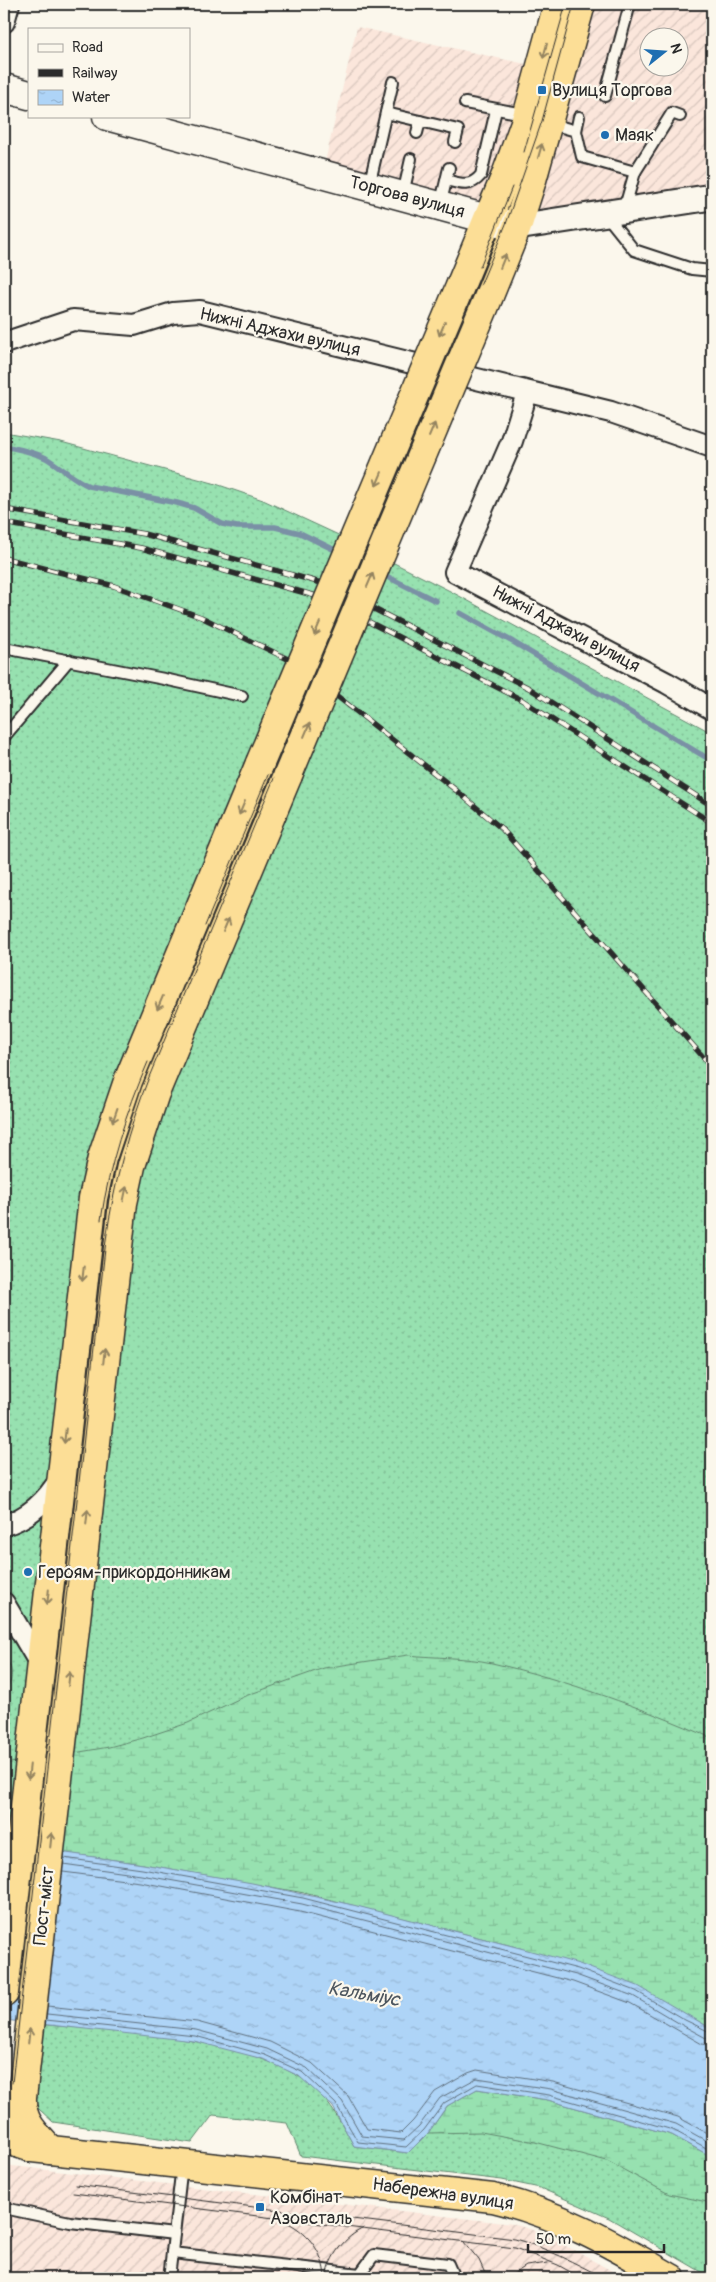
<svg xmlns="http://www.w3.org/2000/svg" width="716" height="2282" font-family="Pangolin,sans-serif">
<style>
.industrial{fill:url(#industrial-furrows);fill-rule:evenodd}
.grass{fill:url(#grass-dots);stroke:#61866e}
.forest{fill:url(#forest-firs);stroke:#61866e}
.wetland{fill:url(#wetland-marsh);stroke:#61866e}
.water{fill:url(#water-ripples);stroke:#7a90a5}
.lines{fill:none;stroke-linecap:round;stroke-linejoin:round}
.shore{stroke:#5f6f7d;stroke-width:1}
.stream{stroke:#7a90a5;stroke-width:5.5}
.service-casing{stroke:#2b2b2b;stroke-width:14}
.minor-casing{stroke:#2b2b2b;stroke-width:24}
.tertiary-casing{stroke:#2b2b2b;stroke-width:29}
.secondary-casing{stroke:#2b2b2b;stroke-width:31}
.trunk-casing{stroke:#2b2b2b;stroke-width:31}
.service{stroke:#fbf7ec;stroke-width:10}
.minor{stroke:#fbf7ec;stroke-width:20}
.tertiary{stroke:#fbf7ec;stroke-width:25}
.secondary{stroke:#fbf7ec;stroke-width:28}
.trunk{stroke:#fcde96;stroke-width:28}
.tram{stroke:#2b2b2b;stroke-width:1}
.rail-casing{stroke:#2b2b2b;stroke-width:5.5}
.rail{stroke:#fbf7ec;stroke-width:4;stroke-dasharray:11;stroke-linecap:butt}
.trunk-bridge-casing{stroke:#2b2b2b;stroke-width:31;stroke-linecap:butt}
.trunk-bridge{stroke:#fcde96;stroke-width:28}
.oneway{stroke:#948460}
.poi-dot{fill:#1f6fb2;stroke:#fbf7ec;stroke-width:2}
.labels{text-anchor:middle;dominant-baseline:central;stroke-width:4.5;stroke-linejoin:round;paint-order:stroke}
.poi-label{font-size:18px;fill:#2b2b2b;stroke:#fbf7ec;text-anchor:start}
.street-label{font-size:18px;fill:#2b2b2b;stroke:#fbf7ec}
.water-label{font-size:19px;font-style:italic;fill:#4c555e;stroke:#fbf7ec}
</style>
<defs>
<pattern id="industrial-furrows" width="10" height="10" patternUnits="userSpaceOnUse" patternTransform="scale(1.25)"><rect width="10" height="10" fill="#fbe6db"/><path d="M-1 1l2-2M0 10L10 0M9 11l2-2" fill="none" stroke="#d7c5bc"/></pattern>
<pattern id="grass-dots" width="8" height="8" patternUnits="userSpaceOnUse" patternTransform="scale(1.25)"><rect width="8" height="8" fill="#97e1b0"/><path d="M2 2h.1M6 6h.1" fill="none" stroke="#82c198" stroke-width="1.8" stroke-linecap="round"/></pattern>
<pattern id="forest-firs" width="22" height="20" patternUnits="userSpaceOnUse" patternTransform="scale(1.25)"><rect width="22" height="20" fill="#97e1b0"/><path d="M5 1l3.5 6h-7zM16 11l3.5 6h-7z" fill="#82c198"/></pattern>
<pattern id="wetland-marsh" width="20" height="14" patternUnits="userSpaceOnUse" patternTransform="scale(1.25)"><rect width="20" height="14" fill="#97e1b0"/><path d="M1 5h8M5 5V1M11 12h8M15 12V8" fill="none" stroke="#82c198"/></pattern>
<pattern id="water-ripples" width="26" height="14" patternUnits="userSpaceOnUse" patternTransform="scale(1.25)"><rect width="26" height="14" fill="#aed4f7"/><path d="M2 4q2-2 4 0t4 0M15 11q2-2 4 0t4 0" fill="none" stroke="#96b6d4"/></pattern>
</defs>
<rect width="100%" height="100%" fill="#fbf7ec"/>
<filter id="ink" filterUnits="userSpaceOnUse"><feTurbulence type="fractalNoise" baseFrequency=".02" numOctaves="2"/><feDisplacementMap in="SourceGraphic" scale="10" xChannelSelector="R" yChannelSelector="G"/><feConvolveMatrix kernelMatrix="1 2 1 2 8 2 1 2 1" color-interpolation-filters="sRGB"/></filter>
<g filter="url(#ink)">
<g class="industrial">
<path d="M588,4H712V188L529,214ZM648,38H678V68H648Z"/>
<polygon points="357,27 530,65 484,210 324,166"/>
<polygon points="4,2165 513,2224 542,2233 625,2278 4,2278"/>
</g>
<g class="grass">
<polygon points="4,432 61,442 213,483 263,500 347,539 121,1079 13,1846 4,1844"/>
<polygon points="386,559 450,591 712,733 712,2029 687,2015 68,1754 137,1167"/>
<path d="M37,2024C116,2032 230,2035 298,2076C325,2092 340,2120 354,2146L408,2153L447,2106L712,2157V2278L609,2218L540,2188L502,2180L301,2156L287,2123L213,2115L192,2143L53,2122L28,2099Z"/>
</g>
<path class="forest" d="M4,1658C14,1666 14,1682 4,1691Z"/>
<g class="wetland">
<path d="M408,1655C436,1658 465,1657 492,1663C567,1680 642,1708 712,1738V2029L687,2015L520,1948L304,1893L143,1864L57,1852L68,1754L109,1747L143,1738L188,1723L245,1696L324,1668Z"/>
<polygon points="23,1761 13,1846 4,1844 4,1764"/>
<polygon points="477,2089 548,2100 672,2135 712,2157 712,2203 669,2194 607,2161 535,2142 481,2132 428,2133 447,2106"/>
</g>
<polygon class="water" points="4,1844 143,1864 252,1883 353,1905 520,1948 579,1964 638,1986 712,2029 712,2157 672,2135 548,2100 477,2089 447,2106 428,2133 408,2153 354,2146 333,2107 299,2076 263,2059 194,2041 4,2020"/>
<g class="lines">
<g class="shore">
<polyline points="64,1858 142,1869 303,1898 578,1969 636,1991 685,2020 712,2033"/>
<polyline points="63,1864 141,1875 302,1904 576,1975 633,1996 682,2025 706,2038 712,2039"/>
<polyline points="63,1872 140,1882 300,1912 573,1982 630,2003 702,2044 712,2046"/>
<polyline points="47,2006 197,2022 270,2042 312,2063 348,2096 367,2129 401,2133 413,2121 435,2092 468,2073 477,2070 553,2082 678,2117 712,2136"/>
<polyline points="47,2014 196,2030 267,2049 307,2068 342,2101 362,2136 404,2140 419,2126 440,2098 477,2078 551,2089 676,2124 712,2144"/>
<polyline points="46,2020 195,2036 265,2055 302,2072 336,2104 358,2142 406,2147 424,2130 444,2103 477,2084 549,2095 673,2130 712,2151"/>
</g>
<g class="stream">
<path d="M4,446C18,449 32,451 46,458C61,467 73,479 89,486L177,503L194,508L222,524L237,527H275L300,533L341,553"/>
<polyline points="380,573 436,601"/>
<polyline points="460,613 513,642 712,761"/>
</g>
<g class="service-casing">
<g id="service">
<polyline points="605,96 630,4"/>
<polyline points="465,103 518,113 527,117"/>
<polyline points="386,113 458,130 455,142"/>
<polyline points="548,123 576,131 582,157 635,172"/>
<polyline points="576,131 579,117"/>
<polyline points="417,133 420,121"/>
<path d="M446,180C461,184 470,188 481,175L496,110"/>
<polyline points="369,186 393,82"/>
<polyline points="403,194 411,159"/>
<polyline points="440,206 449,168"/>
<polyline points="624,210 635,172 672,113 680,116"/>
<polyline points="606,215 634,250 692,269 712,271"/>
<polyline points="4,648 164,679 242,696"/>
<polyline points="4,737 69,660"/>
<polyline points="4,2208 70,2222 174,2234"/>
<polyline points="172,2253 360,2274 374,2255 448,2264 454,2278"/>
<polyline points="169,2278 182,2165"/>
</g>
</g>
<g class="minor-casing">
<g id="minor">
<polyline points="4,22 9,4"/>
<polyline points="4,343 73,320 134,325 173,313 200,311 611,412 712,447"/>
<polyline points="527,393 512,441 455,572 667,683 712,709"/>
<path d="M4,1525C29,1518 48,1499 61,1477"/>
<polyline points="4,1603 40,1664"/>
</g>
</g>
<g class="tertiary-casing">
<polyline id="tertiary" points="517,227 712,197"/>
</g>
<g class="secondary-casing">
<g id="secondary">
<polyline points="4,88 29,95"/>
<polyline points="107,116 517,227"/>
</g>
</g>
<g class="trunk-casing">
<g id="trunk">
<polyline points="461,284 506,175 527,117 558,4"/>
<polyline points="489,296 517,227 532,180 581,4"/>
<polyline points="4,1993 93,1198 102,1158 128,1081 260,763"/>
<path d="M4,2132L11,2141L32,2148L493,2198C560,2214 612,2244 671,2278"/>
<path d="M50,2150C35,2133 21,2122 22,2098L123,1203L131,1166L155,1093L288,775"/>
</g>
</g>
<use href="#service" class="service"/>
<use href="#minor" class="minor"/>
<use href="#tertiary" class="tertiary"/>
<use href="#secondary" class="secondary"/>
<use href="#trunk" class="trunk"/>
<g class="tram">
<polyline points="524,152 566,4"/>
<polyline points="480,267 512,187"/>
<polyline points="205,926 426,396"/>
<path d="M101,1220C109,1165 126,1113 148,1062"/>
<path d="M12,2083L106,1240C114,1184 128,1130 149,1077L506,224L542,121L574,4"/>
<path d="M75,2185L515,2239C547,2248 575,2263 604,2278"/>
<polyline points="73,2193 515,2248 558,2265 581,2278"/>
<path d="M284,2221C307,2231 324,2252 325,2278"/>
<polyline points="463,2241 479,2260 487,2278"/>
<path d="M326,2277C330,2256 344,2237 364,2228"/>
<polyline points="508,2278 526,2266 548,2263"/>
</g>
<g class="rail-casing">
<g id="rail">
<polyline points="4,509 144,534 325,584 529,688 712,806"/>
<polyline points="4,523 141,548 320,597 522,700 712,823"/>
<polyline points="4,558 114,586 201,617 294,662 457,791 502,829 712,1067"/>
</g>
</g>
<use href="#rail" class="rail"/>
<g class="trunk-bridge-casing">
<g id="trunk-bridge">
<polyline points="260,763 461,284"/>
<polyline points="288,775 489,296"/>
</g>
</g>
<use href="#trunk-bridge" class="trunk-bridge"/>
</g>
<defs><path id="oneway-shaft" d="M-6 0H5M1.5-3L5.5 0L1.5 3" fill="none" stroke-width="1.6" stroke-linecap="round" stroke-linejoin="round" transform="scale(1.25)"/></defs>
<g class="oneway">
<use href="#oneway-shaft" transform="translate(545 51) rotate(105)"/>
<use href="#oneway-shaft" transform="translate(540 151) rotate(-74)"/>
<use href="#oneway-shaft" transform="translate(503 261) rotate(-68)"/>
<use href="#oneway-shaft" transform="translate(442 329) rotate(113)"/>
<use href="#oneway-shaft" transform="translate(432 430) rotate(-67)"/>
<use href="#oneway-shaft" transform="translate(379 479) rotate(113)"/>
<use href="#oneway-shaft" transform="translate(370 580) rotate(-67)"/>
<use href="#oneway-shaft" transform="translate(317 629) rotate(113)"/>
<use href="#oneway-shaft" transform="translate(307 730) rotate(-67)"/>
<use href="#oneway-shaft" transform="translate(242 808) rotate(113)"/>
<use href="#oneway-shaft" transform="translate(226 925) rotate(-67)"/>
<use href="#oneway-shaft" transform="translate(160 1003) rotate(113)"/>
<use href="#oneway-shaft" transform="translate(115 1115) rotate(109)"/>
<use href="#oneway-shaft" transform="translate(125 1194) rotate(-78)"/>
<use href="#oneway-shaft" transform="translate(83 1274) rotate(96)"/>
<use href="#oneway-shaft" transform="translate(104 1356) rotate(-84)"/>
<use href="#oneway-shaft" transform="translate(65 1436) rotate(96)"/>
<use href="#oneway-shaft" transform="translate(87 1517) rotate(-84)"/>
<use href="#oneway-shaft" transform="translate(48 1597) rotate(96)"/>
<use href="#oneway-shaft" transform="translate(69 1679) rotate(-84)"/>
<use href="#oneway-shaft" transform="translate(29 1772) rotate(96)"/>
<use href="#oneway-shaft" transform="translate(51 1840) rotate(-84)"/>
<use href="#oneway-shaft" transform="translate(29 2036) rotate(-84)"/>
</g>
</g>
<g class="poi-dot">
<rect x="537" y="85" width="10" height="10" rx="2.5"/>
<circle cx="605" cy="135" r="5"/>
<circle cx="28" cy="1572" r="5"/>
<rect x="255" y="2202" width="10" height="10" rx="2.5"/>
</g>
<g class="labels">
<g class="poi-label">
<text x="552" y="90">Вулиця Торгова</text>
<text x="615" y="135">Маяк</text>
<text x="38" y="1572">Героям-прикордонникам</text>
<text x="270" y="2197">Комбінат<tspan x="270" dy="21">Азовсталь</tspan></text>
</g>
<g class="street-label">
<text transform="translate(407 197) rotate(15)">Торгова вулиця</text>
<text transform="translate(280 332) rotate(13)">Нижні Аджахи вулиця</text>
<text transform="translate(566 629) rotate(28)">Нижні Аджахи вулиця</text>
<text transform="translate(44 1906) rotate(-84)">Пост-міст</text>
<text transform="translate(443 2194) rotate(8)">Набережна вулиця</text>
</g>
<g class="water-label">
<text transform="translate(364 1994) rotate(10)">Кальміус</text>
</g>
</g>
<rect width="716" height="2282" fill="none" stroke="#fbf7ec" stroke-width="20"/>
<rect x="10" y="10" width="696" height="2262" fill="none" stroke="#2b2b2b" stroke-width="2" filter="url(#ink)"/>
<rect x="28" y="28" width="162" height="90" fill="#fbf7ec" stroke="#a8a59f"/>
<rect x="38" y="44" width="25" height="8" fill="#fbf7ec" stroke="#a8a59f"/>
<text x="72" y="52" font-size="15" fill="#2b2b2b">Road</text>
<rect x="38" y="69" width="25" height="8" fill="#2b2b2b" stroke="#a8a59f"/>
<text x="72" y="78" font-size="15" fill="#2b2b2b">Railway</text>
<rect x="38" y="90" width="25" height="15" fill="url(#water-ripples)" stroke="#a8a59f"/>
<text x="72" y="102" font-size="15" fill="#2b2b2b">Water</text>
<g transform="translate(664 52) rotate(73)"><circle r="24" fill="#fbf7ec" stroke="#a8a59f"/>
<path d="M0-4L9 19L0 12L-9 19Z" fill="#1f6fb2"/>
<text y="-8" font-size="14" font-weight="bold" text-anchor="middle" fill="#2b2b2b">N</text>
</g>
<path d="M528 2244v8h136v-8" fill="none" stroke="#2b2b2b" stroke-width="2.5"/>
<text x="536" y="2244" font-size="15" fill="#2b2b2b" stroke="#fbf7ec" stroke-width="4" paint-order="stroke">50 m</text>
</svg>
